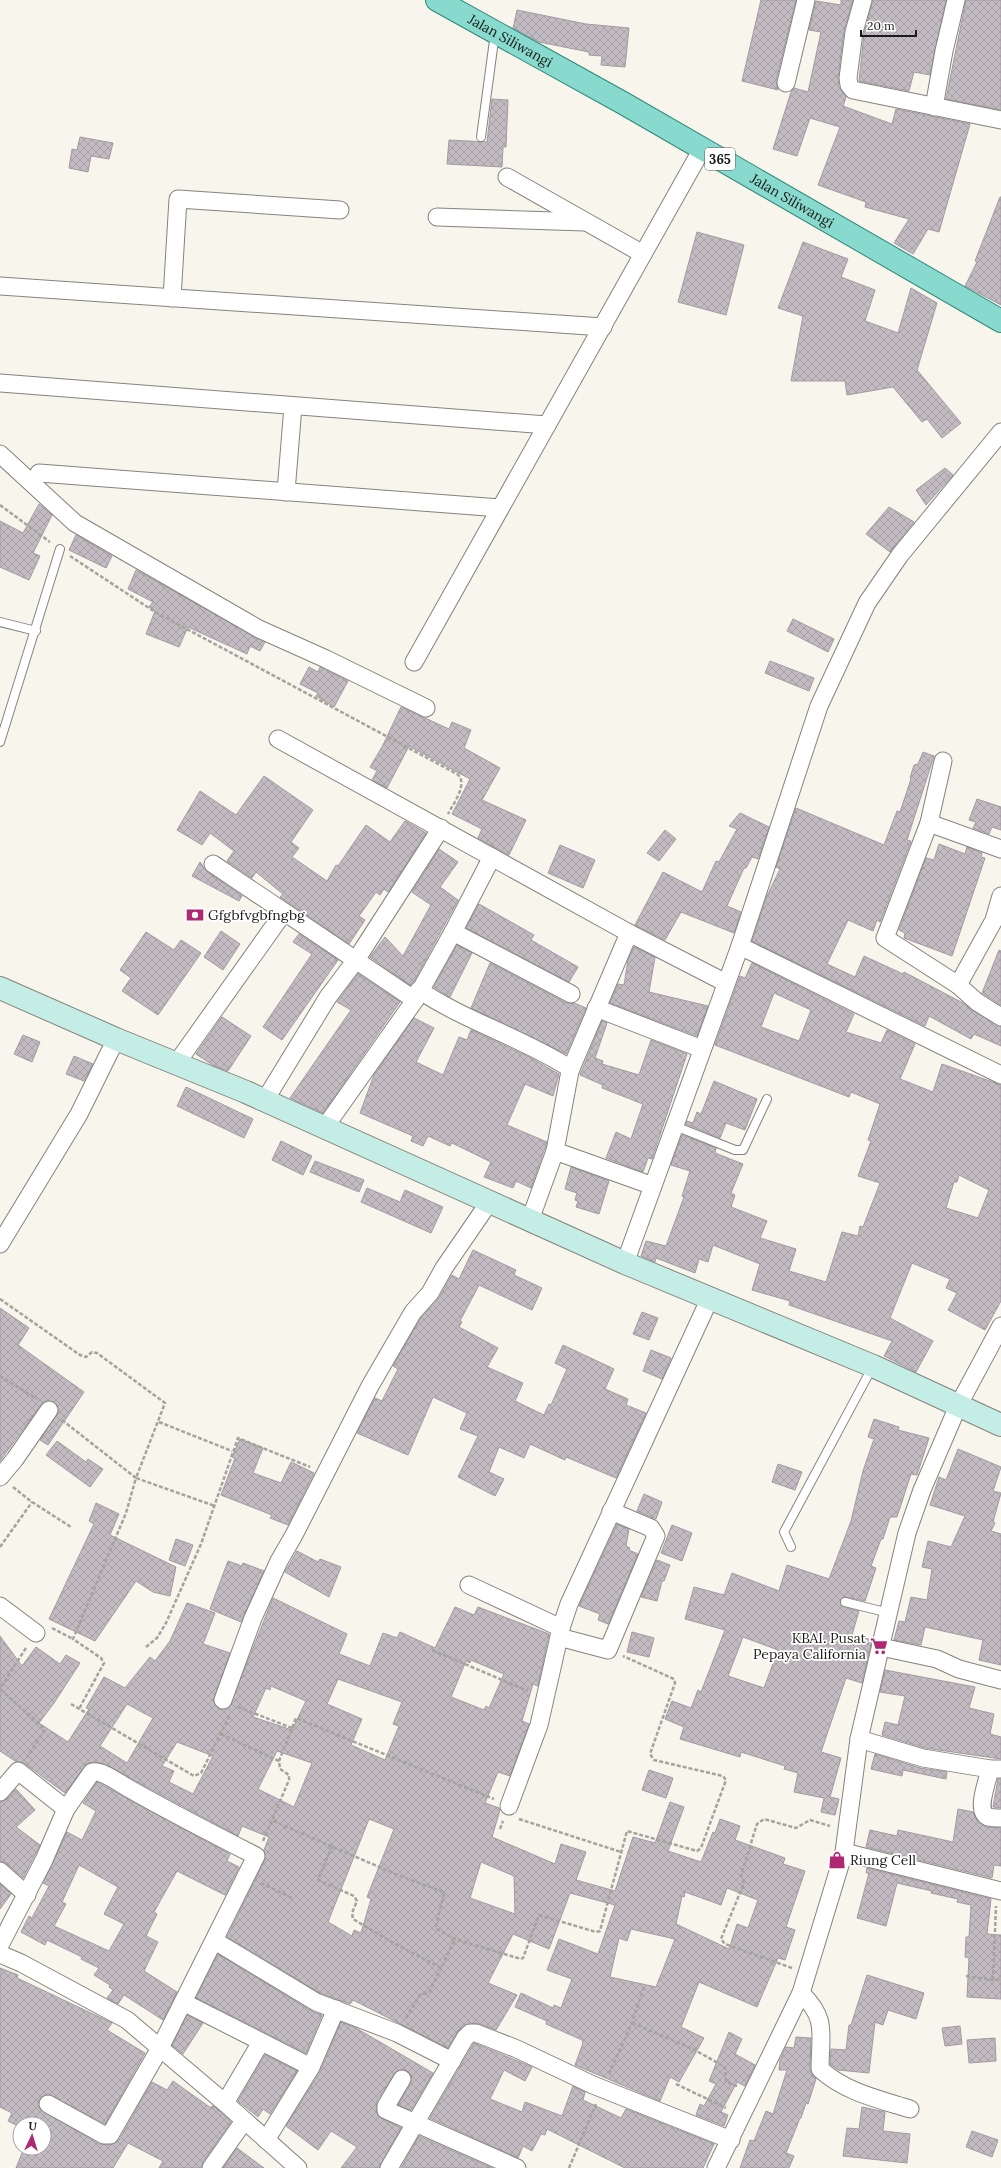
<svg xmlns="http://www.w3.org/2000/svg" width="1001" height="2168" font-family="Lora,serif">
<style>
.building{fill:url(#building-cross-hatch);stroke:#a19ba1;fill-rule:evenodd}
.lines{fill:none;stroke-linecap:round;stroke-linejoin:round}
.lane-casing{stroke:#85837c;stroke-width:10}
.street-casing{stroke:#85837c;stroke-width:19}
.secondary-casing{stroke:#85837c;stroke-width:24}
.primary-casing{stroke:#2f8778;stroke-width:24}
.path{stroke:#a4a39c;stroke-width:2.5;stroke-dasharray:4 2;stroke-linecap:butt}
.lane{stroke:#fff;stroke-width:8}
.street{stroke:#fff;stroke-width:17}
.secondary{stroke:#c4ede6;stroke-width:22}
.primary{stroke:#89dace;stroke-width:22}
.labels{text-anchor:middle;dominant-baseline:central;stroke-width:3.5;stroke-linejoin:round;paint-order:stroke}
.shield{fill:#fff;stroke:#5f5f5d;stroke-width:1}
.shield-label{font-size:13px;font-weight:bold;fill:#1b1a17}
.street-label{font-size:14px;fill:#1b1a17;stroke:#fff}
.poi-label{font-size:14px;fill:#1b1a17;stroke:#fff;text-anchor:start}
</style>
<defs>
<pattern id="building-cross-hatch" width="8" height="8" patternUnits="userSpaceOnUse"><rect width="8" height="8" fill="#c2bbc2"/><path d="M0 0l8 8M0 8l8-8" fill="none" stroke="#a6a0a6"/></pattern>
</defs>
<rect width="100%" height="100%" fill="#f7f5ec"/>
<g class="building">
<polygon points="761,0 796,0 776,81 778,90 742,81"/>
<polygon points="841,0 853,0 844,31 838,77 839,87 846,97 843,106 892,124 896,109 970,124 939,232 928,229 913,254 894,243 909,219 865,207 866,202 818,185 840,127 810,118 797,156 773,149 791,92 794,88 808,92 821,32 809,30 816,1 841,5"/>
<polygon points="873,0 946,0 930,75 914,72 909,91 859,81 864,34"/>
<polygon points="966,0 1001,0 1001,110 946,99"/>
<polygon points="517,10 586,24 629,28 625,67 601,65 602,56 589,55 589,52 539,42 513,28"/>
<polygon points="492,99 508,100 506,147 503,147 502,167 447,164 449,140 487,142"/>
<polygon points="80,137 113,143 109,159 91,156 88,172 69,168 72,149 77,150"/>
<polygon points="1000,197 1001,197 1001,305 965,286 977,262 975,261"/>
<polygon points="697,232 744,245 726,315 678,302"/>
<polygon points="803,242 848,259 841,277 875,290 865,321 898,333 911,288 937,303 917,370 961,423 942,438 927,419 922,422 893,387 847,395 845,381 791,381 803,316 778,308"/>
<polygon points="945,468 953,475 926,505 916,490"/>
<polygon points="39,504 52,515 33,553 40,556 29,580 0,567 0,521 23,533"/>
<polygon points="889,507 914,522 890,552 866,534"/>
<polygon points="76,535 112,556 106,568 69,550"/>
<polygon points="136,570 265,642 260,651 250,646 247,654 188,627 179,647 146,634 155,611 149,607 153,602 128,589"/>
<polygon points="793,619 834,639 828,652 787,631"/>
<polygon points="770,661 814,678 809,691 765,673"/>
<polygon points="309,667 318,672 320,667 348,681 334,707 316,696 318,693 300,684"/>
<polygon points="401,707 449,729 452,722 471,730 464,748 500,768 482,800 526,820 509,855 478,838 482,829 452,814 470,779 409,746 387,788 372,780 377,771 370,767 382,747"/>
<polygon points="923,752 934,756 907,840 911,841 880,922 877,920 873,931 848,920 827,964 855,977 864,956 903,974 904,972 963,1003 972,1010 1001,1027 1001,1046 974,1034 971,1039 929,1016 925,1026 752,941 767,896 780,869 776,867 796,808 884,845 897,811 900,812 911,779 910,778 914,765 918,764"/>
<polygon points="264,776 313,810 291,842 299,848 292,857 327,881 336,865 338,866 366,825 390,842 405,821 426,833 388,892 384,889 380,895 376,892 359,916 365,920 349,944 280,897 283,894 256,872 252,878 227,861 234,851 210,833 202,845 177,830 200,791 236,815"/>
<polygon points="977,799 1001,807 1001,830 992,827 989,834 973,828 976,822 969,820"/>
<polygon points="740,813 769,827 758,859 752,857 746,868 744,868 727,906 741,912 734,933 681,912 665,940 635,925 663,872 702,892 716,861 719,862 737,829 729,826"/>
<polygon points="665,830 676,839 659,861 647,853"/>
<polygon points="939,844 965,854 967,847 982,853 981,857 985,858 952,956 904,938 905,933 899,930 926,858 934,860"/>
<polygon points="560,845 595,860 583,888 548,873"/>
<polygon points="439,849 458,862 440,887 458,900 414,981 410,985 370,957 385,937 403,956 431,905 412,892"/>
<polygon points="200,862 207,872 242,896 239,901 192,876"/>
<polygon points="479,904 534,935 531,940 578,967 569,982 466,928"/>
<polygon points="221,931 240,944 223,970 204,957"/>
<polygon points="146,932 174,950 181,940 201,953 158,1015 122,991 131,978 120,970"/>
<polygon points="299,934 338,960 282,1040 263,1027 312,954 293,942"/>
<polygon points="457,945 472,953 450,997 434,987"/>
<polygon points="634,947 655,957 649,992 708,1006 697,1036 610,1003 618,984 624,985 628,960"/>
<polygon points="999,950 1001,951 1001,1005 982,993"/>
<polygon points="490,963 566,1003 574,1003 586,1008 566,1054 471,1008"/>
<path d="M752,963L854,1014L846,1032L881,1043L887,1030L915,1044L900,1079L933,1092L942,1064L1001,1085V1301L985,1330L948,1310L957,1293L946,1288L950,1279L912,1263L890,1318L933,1341L916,1372L884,1356L892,1341L789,1305L790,1301L752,1290L760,1264L713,1245L708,1262L699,1259L695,1273L656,1258L655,1262L641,1256L646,1241L666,1246L684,1197L682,1196L690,1171L671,1165L682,1135L716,1148L715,1153L743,1164L731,1193L735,1195L731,1207L767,1221L760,1238L796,1249L789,1271L826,1282L842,1232L858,1236L860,1226L863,1227L880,1183L858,1176L871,1141L868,1140L880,1104L851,1092L849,1097L715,1045L740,976L745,978ZM774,993L811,1010L799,1041L761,1027ZM959,1175L989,1190L978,1218L946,1208L954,1182H957Z"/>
<polygon points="358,974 400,1002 323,1113 290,1098 351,1010 337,1002"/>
<polygon points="222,1017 251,1036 228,1071 214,1066 196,1054"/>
<polygon points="414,1018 434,1028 416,1062 443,1075 459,1037 467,1040 471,1030 529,1057 559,1074 553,1096 525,1084 507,1125 547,1142 531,1188 516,1181 513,1188 484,1177 491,1162 452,1143 450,1146 428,1136 423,1146 411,1141 413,1136 360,1113 374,1075"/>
<polygon points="602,1021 607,1023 595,1058 603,1061 602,1064 639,1075 651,1040 687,1054 652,1159 648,1158 643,1172 606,1158 616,1132 631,1139 643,1104 602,1088 603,1085 580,1075"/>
<polygon points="23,1035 40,1042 32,1062 14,1054"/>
<polygon points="74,1056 93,1064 84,1081 66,1074"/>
<polygon points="714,1081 757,1099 745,1130 726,1123 720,1138 686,1124 687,1121 693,1123 697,1112 701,1114"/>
<polygon points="186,1087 253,1119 244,1138 177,1106"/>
<polygon points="281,1141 312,1156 303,1175 272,1160"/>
<polygon points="315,1161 364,1180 359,1192 310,1172"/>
<polygon points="571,1167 609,1181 599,1214 576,1207 578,1201 575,1200 577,1193 565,1189"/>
<polygon points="367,1188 400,1202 405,1190 443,1207 431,1233 361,1202"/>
<polygon points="473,1250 516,1270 514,1275 542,1288 532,1310 479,1285 460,1321 462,1322 459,1327 498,1348 487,1367 523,1383 515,1401 544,1415 549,1404 551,1405 567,1369 555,1363 563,1345 614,1369 605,1389 628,1399 626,1405 646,1413 616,1478 566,1457 565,1460 530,1444 524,1458 499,1447 489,1472 504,1479 495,1496 458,1477 478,1436 460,1429 467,1413 433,1397 408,1455 357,1433 375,1398 382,1401 398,1369 393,1366 420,1319 439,1298 452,1275 459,1279"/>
<polygon points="0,1308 29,1328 18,1345 84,1392 48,1445 40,1440 59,1410 54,1402 44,1401 0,1461"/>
<polygon points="642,1312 658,1318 649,1340 633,1334"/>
<polygon points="651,1350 671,1358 662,1379 643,1371"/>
<path d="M874,1419L899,1427L898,1430L929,1438L917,1475L911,1474L897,1517H890L883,1539H881L871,1566L876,1568L865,1601L846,1597L840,1600L841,1606L859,1611L852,1635L872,1640L862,1683L846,1678L821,1752L841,1758L830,1797L839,1799L835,1815L821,1812L824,1798L794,1792L798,1773L784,1769L785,1766L741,1752L740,1757L680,1739L684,1727L665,1719L672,1701L691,1708L698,1690L701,1692L725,1630L685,1619L694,1587L724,1595L732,1573L779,1591L787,1565L829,1579L851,1521L863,1471L874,1439L868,1437ZM743,1637L778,1650L764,1688L728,1676Z"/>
<polygon points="240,1439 263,1448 253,1473 281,1483 291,1462 314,1473 288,1525 270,1518 272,1515 221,1495 235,1458 232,1457"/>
<polygon points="57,1441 86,1462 88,1459 103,1469 90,1487 46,1455"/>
<polygon points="958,1449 1001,1467 993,1491 1001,1493 993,1522 995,1523 991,1531 1001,1534 1001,1665 979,1660 983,1640 925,1627 921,1645 894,1640 899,1621 905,1622 911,1597 927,1600 932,1569 922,1567 928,1541 951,1547 965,1516 930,1505 939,1477 946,1480"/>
<polygon points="778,1464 802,1472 795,1490 772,1482"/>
<polygon points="644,1494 662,1502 656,1519 637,1511"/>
<polygon points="96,1503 119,1514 110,1535 176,1567 170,1596 153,1592 136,1581 95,1641 49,1619 94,1524 89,1521"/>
<polygon points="617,1524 629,1529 626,1546 630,1548 629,1550 638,1554 608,1624 598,1620 600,1614 579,1606"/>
<polygon points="672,1525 692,1533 682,1561 661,1553"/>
<polygon points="176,1539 193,1545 185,1566 169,1560"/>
<polygon points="297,1551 318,1562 320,1559 341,1567 329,1597 285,1572"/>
<polygon points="657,1560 670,1565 664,1581 662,1581 657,1601 641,1597"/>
<polygon points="228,1561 242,1566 243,1563 264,1571 241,1622 210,1609"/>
<path d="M273,1598L347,1634L339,1654L370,1666L383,1633L397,1638L400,1632L435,1648L455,1607L474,1615L478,1607L549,1634L538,1686L533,1684L522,1721L529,1724L510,1776L498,1772L485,1803L499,1808L500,1810L492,1837L555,1864L561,1844L586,1852L576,1880L615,1891L633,1837L655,1843L670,1802L684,1807L668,1851L701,1862L713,1832L715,1833L720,1819L740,1826L735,1840L785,1858L783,1864L805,1871L786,1927L795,1930L785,1960L778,1958L757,2007L699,1982L681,2027L704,2038L679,2082L670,2077L660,2101L575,2065L583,2043L582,2040L546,2024L547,2021L515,2007L521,1993L553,2008L554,2005L561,2008L572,1979L547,1970L559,1939L598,1954L615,1905L570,1893L549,1949L513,1934L488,1983L517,1995L496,2030L480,2024L469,2023L458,2031L448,2048L353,2000L350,2004L320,1993L227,1937L265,1860L264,1850L269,1837L242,1826L238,1836L104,1764L96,1762L87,1763L65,1793L24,1763L15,1761L0,1751V1636L22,1666L36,1647L60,1664L66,1655L80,1663L54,1703L39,1723L68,1742L89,1709L86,1708L104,1677L125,1688L150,1657L155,1661L170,1641L187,1603L215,1613L203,1644L230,1653L213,1701L219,1709L229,1708ZM471,1660L504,1674L489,1708L486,1706L484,1710L451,1697L466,1661L470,1663ZM338,1679L402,1702L393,1724L399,1726L385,1760L351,1745L362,1719L327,1704ZM271,1686L306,1701L292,1730L253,1717L266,1688L270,1690ZM127,1704L153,1718L127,1763L100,1746ZM177,1742L213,1756L193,1794L169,1782L174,1771L162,1766ZM277,1751L312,1763L294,1807L258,1789ZM369,1819L394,1829L367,1897L371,1899L361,1933L354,1930L352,1936L328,1922ZM481,1862L514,1876L515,1914L470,1898ZM727,1888L758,1900L748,1928L737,1924L729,1949L676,1924L682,1896L684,1897L685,1892L721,1905ZM631,1929L675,1939L656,1987L610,1977L619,1938L627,1941Z"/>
<polygon points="632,1632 654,1638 649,1657 627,1652"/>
<polygon points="885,1670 975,1687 969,1708 994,1714 990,1734 1001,1737 1001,1759 925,1748 882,1735 885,1722 898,1725 905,1696 880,1692"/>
<polygon points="875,1754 920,1768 947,1772 946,1779 903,1770 902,1776 871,1769"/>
<polygon points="649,1770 673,1778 666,1798 642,1790"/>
<polygon points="998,1779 1001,1779 1001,1808 993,1807"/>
<path d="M97,1782L230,1854L227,1861L239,1867L225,1895L177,1871L154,1912L157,1914L146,1936L158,1942L144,1971L177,1992L163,2020L124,1995L118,2004L107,1998L113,1990L109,1987L110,1985L94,1975L99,1968L81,1959L82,1957L47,1940L45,1945L21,1932L29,1916L32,1918L49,1886L43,1883L67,1832L82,1840L96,1811L83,1803ZM79,1865L118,1887L104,1914L124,1924L109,1951L54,1926L66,1904L62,1902Z"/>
<polygon points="16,1789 35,1810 16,1827 40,1845 23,1878 7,1864 0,1861 0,1802 7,1799"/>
<polygon points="958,1809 973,1812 977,1821 986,1827 1001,1828 1001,1866 994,1865 992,1878 866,1847 870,1830 897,1836 898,1830 953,1842"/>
<polygon points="867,1868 991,1899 987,1934 1001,1935 1001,1999 967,1997 969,1958 965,1957 966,1937 969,1937 971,1905 957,1902 958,1899 931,1893 932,1891 897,1883 886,1926 857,1918 869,1873 866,1873"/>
<polygon points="0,1884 11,1894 0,1909"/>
<polygon points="218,1954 311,2011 322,2015 306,2053 196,1998"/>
<polygon points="0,1968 18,1975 17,1978 112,2023 107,2030 145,2053 105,2124 48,2094 39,2099 38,2105 40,2109 99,2144 110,2145 119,2140 152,2082 167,2090 173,2081 211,2108 212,2106 215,2107 231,2122 203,2162 201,2168 159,2168 163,2161 128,2143 113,2168 16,2168 24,2148 44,2148 44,2124 20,2124 20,2127 8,2121 12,2113 0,2107"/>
<polygon points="867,1975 924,1993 916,2019 888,2010 883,2025 875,2022 869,2073 838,2070 830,2064 831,2049 846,2050 849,2025 851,2025"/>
<polygon points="187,2015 203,2023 183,2054 172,2045"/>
<polygon points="341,2022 356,2028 433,2073 411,2110 398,2105 412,2080 410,2074 402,2069 394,2074 377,2101 376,2110 378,2116 401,2128 379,2168 341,2168 357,2147 331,2131 318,2150 286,2126 320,2072"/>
<polygon points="960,2026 962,2044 945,2046 942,2028"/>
<polygon points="729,2032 742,2039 735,2054 755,2065 745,2086 737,2082 721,2112 728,2115 724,2126 696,2115 700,2104 704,2106 716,2084 709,2081"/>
<polygon points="796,2037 811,2038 810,2069 816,2079 808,2104 806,2103 801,2118 800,2118 786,2153 794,2156 789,2168 740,2168 750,2140 754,2141 766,2111 773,2114 787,2070 779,2070 780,2060 786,2047 794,2048"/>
<polygon points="995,2038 996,2061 969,2063 967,2040"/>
<polygon points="474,2043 532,2067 525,2081 504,2070 490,2099 522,2112 525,2102 562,2116 573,2086 585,2092 583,2100 621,2118 626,2109 714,2144 703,2168 625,2168 547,2129 545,2135 541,2134 532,2151 523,2146 518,2158 430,2118"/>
<polygon points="265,2055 297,2071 270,2114 263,2109 258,2117 238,2101"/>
<polygon points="862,2107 885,2112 883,2131 910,2134 907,2163 843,2156 847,2128 859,2129"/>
<polygon points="972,2131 998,2140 992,2157 966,2147"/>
<polygon points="419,2136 492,2168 401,2168"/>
<polygon points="237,2148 264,2168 223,2168"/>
</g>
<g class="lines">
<g class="lane-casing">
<g id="lane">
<polyline points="481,137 495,33"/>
<polyline points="0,622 36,631"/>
<polyline points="0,742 60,549"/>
<polyline points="675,1126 735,1150 743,1150 767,1099"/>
<polyline points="791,1547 784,1532 873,1366"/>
<polyline points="845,1602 889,1613"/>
</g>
</g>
<g class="street-casing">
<g id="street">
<polyline points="863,0 854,32 848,78 849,85 853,90 1001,120"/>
<polyline points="786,83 806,0"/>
<polyline points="934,107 944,51 956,0"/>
<polyline points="507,177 643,254"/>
<polyline points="437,217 585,222"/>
<polyline points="0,286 603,327"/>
<polyline points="172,298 178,199 340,210"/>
<polyline points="0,383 547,425"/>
<polyline points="0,454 75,523 259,629 326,659 426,708"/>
<polyline points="39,473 500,508"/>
<polyline points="286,492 293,406"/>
<polyline points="414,662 702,149"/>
<polyline points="278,739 629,933 726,983"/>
<polyline points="943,761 929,823 885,938 958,985 994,920 1001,896"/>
<polyline points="929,823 1001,849"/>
<polyline points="213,864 415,1000"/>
<polyline points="453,932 571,994"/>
<polyline points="740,946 1001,1075"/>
<polyline points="958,985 977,1002 1001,1017"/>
<path d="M419,990C467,1022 523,1038 571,1069"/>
<polyline points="596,1008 702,1049"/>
<polyline points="176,1064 284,912"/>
<polyline points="265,1100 328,997 356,960 441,828"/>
<polyline points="325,1127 415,1000 453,932 492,857"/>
<polyline points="555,1151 570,1071 629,933"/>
<polyline points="530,1220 555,1151 653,1186"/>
<polyline points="0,1244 79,1114 116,1039"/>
<polyline points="625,1263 740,946 819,706 867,603 900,555 1001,432"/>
<polyline points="0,1477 15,1459 49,1410"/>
<polyline points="469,1585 561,1628"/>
<polyline points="0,1606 36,1633"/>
<polyline points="559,1637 608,1650 656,1536 651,1528 611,1511"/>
<polyline points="881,1647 937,1659 959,1669 1001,1680"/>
<polyline points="223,1700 253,1618 279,1561 294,1535 370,1386 413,1312 430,1293 444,1268 490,1201"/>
<polyline points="859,1739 923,1758 990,1769 1001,1769"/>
<path d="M990,1769C988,1780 975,1811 988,1817C992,1818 997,1818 1001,1818"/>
<polyline points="0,1792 18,1771 66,1809"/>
<polyline points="509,1806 539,1725 561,1628 569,1604 710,1298"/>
<polyline points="844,1852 1001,1891"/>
<polyline points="0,1871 27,1895"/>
<polyline points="215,1941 316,2002 397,2033 452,2061"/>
<path d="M0,1945L44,1860L66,1809L92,1772C102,1770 119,1783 128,1788C170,1812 213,1834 256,1856L160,2048L110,2135H104L48,2104"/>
<polyline points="0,1954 21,1963 127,2020 225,2103 298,2168"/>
<path d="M801,1993C828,2019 820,2034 820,2069C845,2092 878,2099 910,2109"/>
<polyline points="183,2002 311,2067 266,2140"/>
<polyline points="311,2067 336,2009"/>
<polyline points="402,2079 386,2106 386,2110 517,2168"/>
<polyline points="225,2103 261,2042"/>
<polyline points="211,2168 244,2121"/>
<polyline points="389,2168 465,2038 470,2033 476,2033 517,2049 593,2085 731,2140"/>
<polyline points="716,2168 801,1993 844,1852 859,1739 907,1533 922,1490 958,1406 1001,1326"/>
</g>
</g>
<g class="secondary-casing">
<polyline id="secondary" points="0,988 116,1039 246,1092 625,1263 873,1366 1001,1425"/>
</g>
<g class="primary-casing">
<g id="primary">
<path id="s1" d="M437,0L623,103L1001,321"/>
</g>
</g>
<g class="path">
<polyline points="0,505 50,542"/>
<path d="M70,556L155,612L457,774C469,783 453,804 448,814"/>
<polyline points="0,1299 80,1355 86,1357 92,1352 97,1353 165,1403 136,1478 215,1506"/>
<polyline points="0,1376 37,1399"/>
<polyline points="62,1420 136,1478 126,1513 73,1639 101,1658 104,1663 79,1709"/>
<polyline points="159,1422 232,1451"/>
<polyline points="13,1487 32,1502 71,1527"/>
<polyline points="0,1547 32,1502"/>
<polyline points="52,1628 73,1639"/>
<polyline points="146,1647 157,1638 166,1623 201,1544 238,1438 310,1467"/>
<polyline points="26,1648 1,1687 2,1691 44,1728 44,1731 27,1757"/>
<polyline points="432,1650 528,1691"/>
<polyline points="71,1704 194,1776 201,1773 230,1715"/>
<polyline points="238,1707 292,1728"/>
<polyline points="221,1734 279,1761"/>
<polyline points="519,1819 621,1852"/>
<polyline points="273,1821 400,1876 441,1891 444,1894 436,1925 437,1929 455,1939 521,1959 523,1958 539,1915 596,1932 600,1931 627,1831 697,1851 701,1848 726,1780 723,1776 654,1760 650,1754 675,1683 674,1679 623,1656"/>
<polyline points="500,1829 503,1821"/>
<polyline points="263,1841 289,1780 289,1775 280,1769 279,1761 296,1718 494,1799"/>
<polyline points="332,1846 318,1880 354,1896 357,1901 352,1913 353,1919 390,1941 441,1968 455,1939"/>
<polyline points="261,1883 292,1898"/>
<polyline points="792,1968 725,1944 721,1939 744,1883 741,1875 757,1824 764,1819 796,1828 810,1820 830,1826"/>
<polyline points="966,1976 993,1980 1001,1979"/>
<polyline points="993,1980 996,1906"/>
<polyline points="406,2018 420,1995 429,1992 441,1968"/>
<polyline points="632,2023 693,2049 725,2067 726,2082 737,2086"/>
<polyline points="609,2074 632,2023 644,1987"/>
<polyline points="676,2084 726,2108"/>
<polyline points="569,2168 596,2104"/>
</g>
<use href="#lane" class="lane"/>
<use href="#street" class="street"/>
<use href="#secondary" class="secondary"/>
<use href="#primary" class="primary"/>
</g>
<defs>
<g id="bank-bare" transform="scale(1.38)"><path d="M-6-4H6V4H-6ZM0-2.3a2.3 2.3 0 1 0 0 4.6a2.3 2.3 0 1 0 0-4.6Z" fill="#ae2971" stroke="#fff" stroke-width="2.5" paint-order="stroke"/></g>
<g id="supermarket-bare" transform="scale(1.38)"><path d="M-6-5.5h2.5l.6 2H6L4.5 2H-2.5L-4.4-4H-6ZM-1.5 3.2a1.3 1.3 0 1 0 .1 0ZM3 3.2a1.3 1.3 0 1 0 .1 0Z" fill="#ae2971" stroke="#fff" stroke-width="2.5" paint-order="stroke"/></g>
<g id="shop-bare" transform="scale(1.38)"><path d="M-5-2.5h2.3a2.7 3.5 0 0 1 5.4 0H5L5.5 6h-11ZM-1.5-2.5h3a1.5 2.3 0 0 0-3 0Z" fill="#ae2971" stroke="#fff" stroke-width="2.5" paint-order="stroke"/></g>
</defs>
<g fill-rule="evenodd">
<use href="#bank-bare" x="195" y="915"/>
<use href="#supermarket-bare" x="879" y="1646"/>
<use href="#shop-bare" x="837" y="1860"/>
</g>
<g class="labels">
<rect class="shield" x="705" y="148" width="30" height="22" rx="3"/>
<g class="shield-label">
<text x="720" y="159">365</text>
</g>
<g class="street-label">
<text stroke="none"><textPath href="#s1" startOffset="84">Jalan Siliwangi</textPath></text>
<text stroke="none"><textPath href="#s1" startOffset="408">Jalan Siliwangi</textPath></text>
</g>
<g class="poi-label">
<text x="208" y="915">Gfgbfvgbfngbg</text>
<text x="866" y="1638" text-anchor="end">KBAI. Pusat<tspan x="866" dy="16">Pepaya California</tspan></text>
<text x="850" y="1860">Riung Cell</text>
</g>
</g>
<g transform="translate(32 2136) rotate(4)"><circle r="19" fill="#ffffff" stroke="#a4a3a2"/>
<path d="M0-3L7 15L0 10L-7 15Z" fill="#ae2971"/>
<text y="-6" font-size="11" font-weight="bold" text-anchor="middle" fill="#1b1a17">U</text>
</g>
<path d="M861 30v6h55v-6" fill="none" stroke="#1b1a17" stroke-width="2"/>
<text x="867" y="30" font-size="12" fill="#1b1a17" stroke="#ffffff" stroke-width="3" paint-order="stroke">20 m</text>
</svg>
